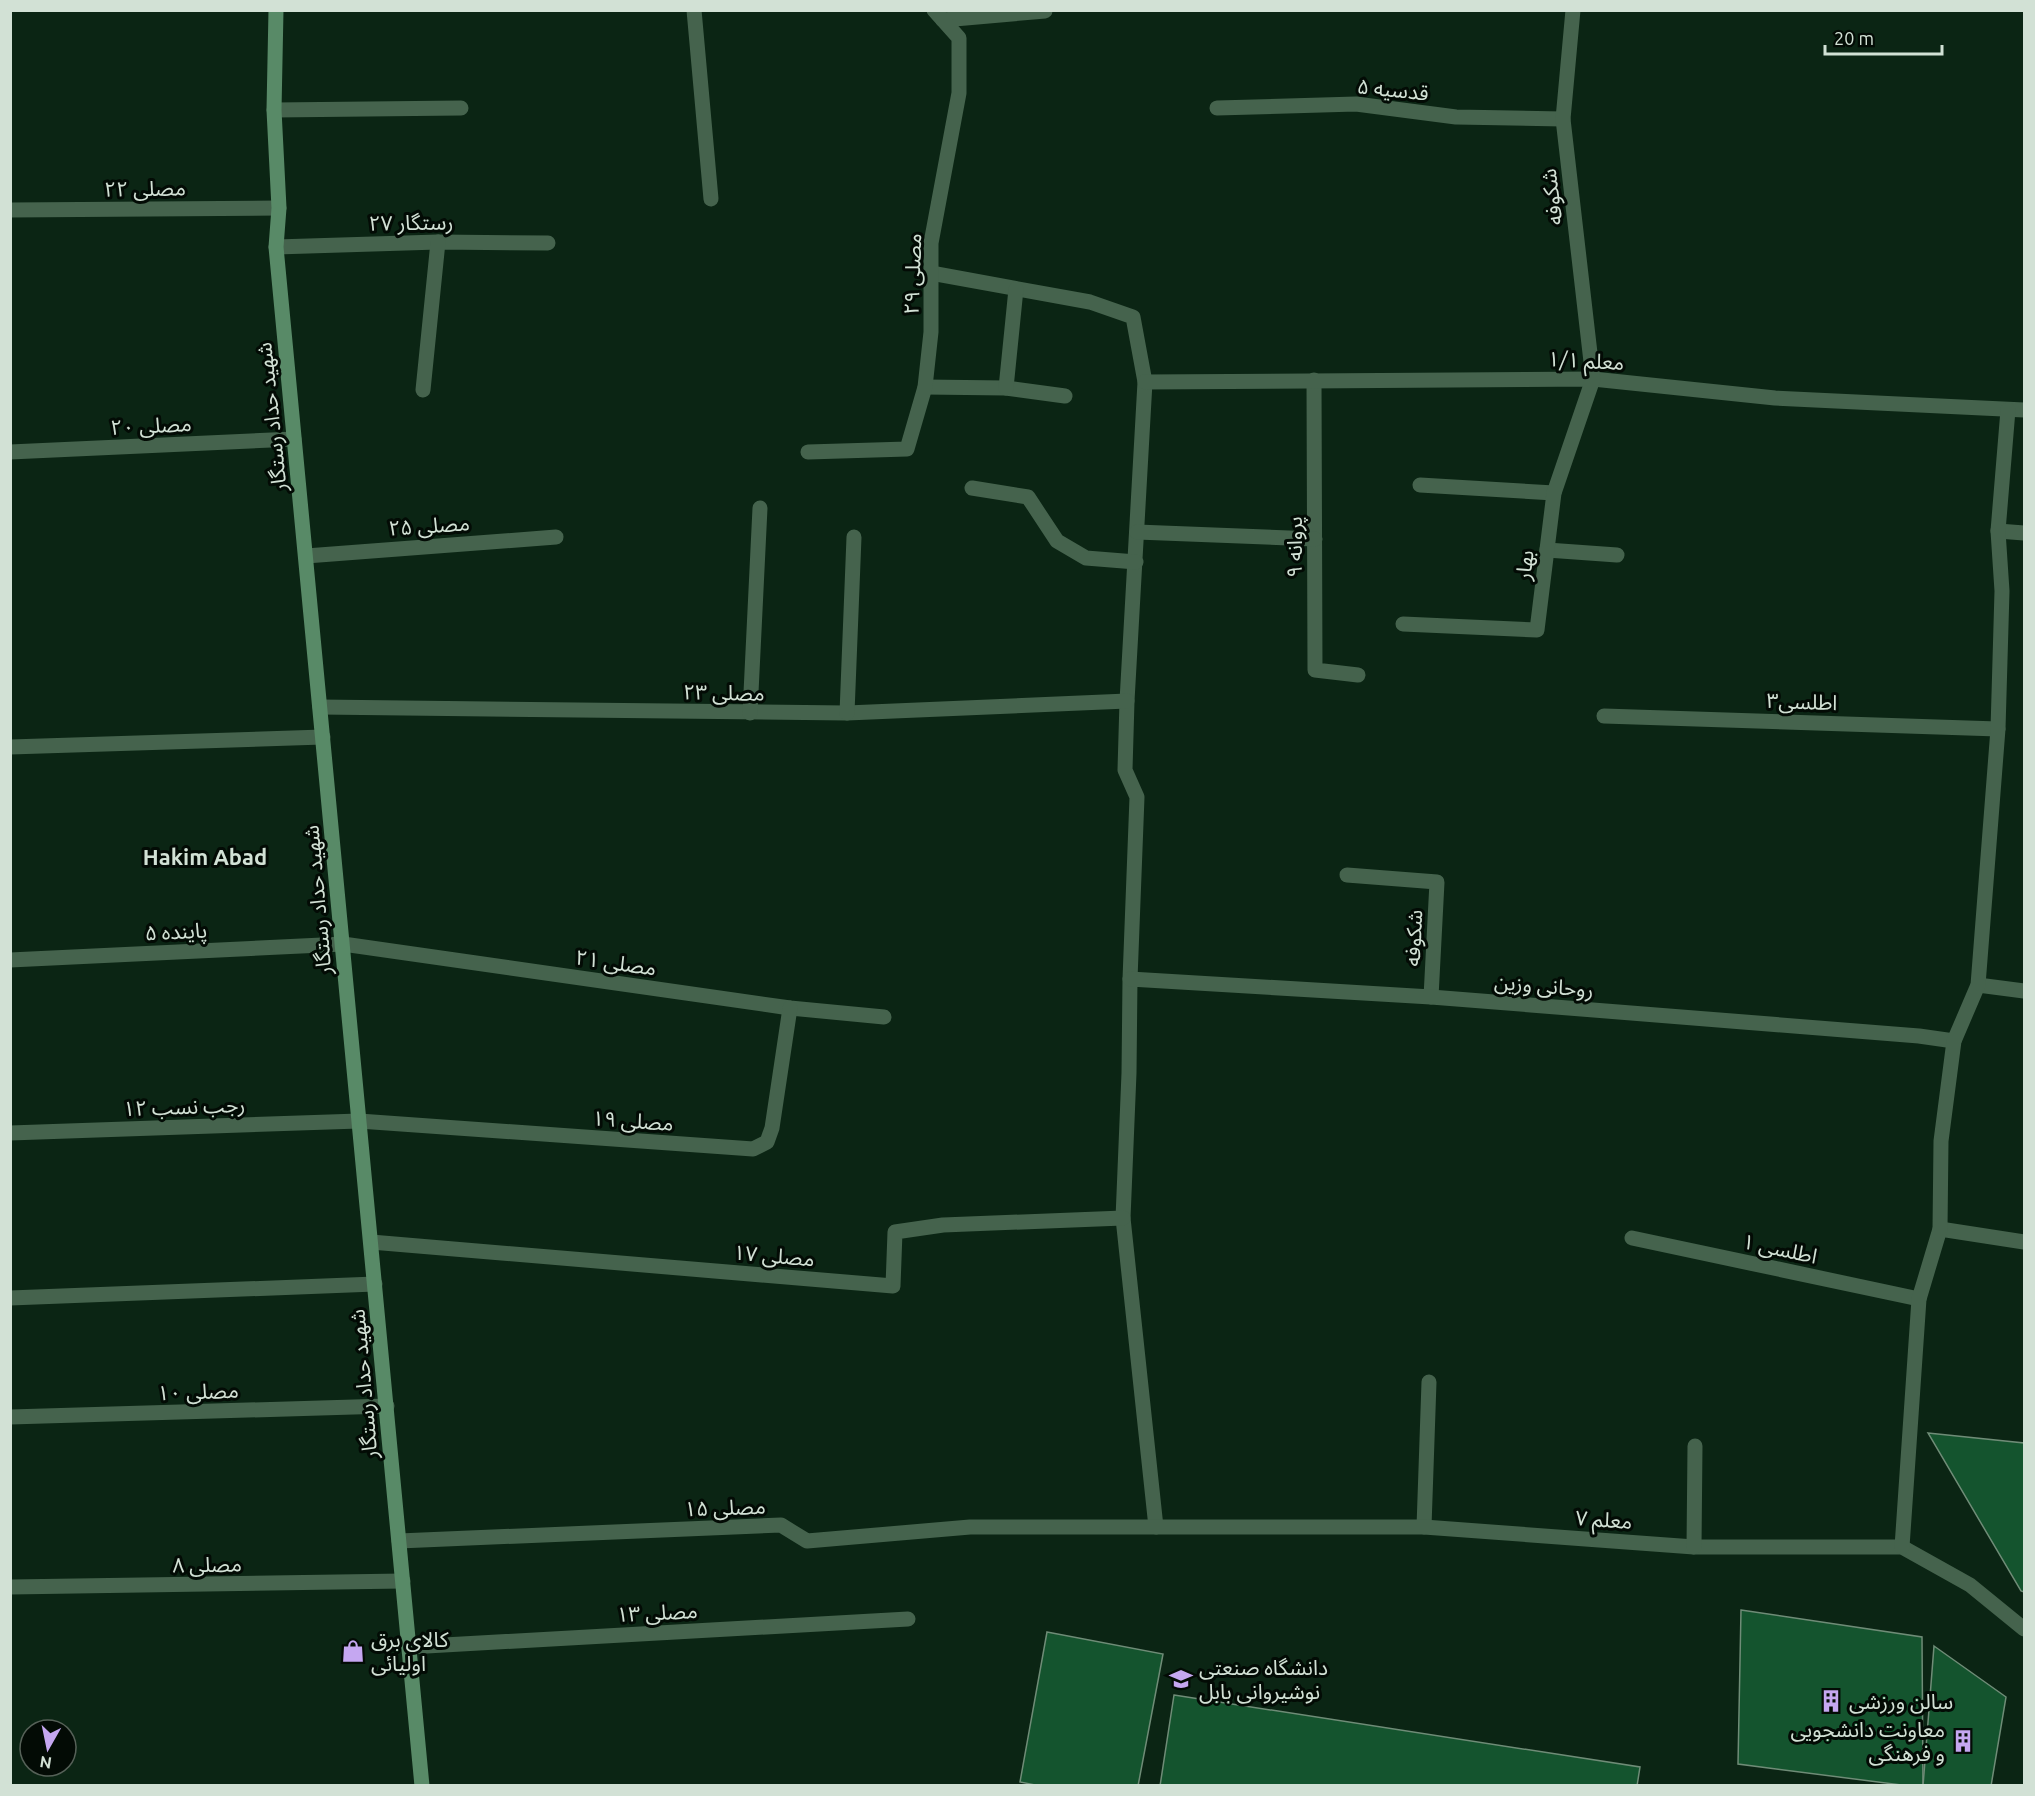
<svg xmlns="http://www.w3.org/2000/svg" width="2035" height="1796" font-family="Ubuntu,'Noto Sans Arabic',sans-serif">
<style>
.building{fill:#14542e;stroke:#6f8c77;stroke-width:1.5}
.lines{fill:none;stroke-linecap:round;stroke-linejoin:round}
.minor{stroke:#45634d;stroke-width:15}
.secondary{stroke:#588a67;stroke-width:15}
.labels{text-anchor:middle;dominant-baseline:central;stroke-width:6;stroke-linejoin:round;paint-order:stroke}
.street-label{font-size:21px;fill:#d2e1d5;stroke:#030b05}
.poi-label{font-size:21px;fill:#d2e1d5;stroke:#030b05;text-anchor:start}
.neighbourhood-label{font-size:22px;font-weight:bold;fill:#d2e1d5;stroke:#030b05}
</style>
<rect width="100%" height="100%" fill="#0b2514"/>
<g class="building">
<polygon points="1928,1433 2024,1443 2024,1592 2021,1591"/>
<polygon points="1741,1610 1922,1637 1923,1786 1909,1786 1738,1764"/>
<polygon points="1047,1632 1163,1654 1138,1786 1040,1786 1020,1782"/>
<polygon points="1934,1646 2006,1697 1991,1786 1923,1786"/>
<polygon points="1174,1695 1640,1767 1637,1786 1160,1786"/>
</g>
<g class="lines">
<g class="minor">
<polyline points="694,10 711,199"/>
<polyline points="943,20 1045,11"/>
<polyline points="1217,108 1356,104 1456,117 1563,119"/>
<polyline points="274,110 461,108"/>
<polyline points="10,210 279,208"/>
<polyline points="276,247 438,242 548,243"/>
<polyline points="931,273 1090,302 1133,317 1145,382 1127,701 1125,770 1137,797 1130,979 1129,1073 1123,1218 1156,1527"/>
<polyline points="1314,380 1315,670 1358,675"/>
<polyline points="1145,382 1593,379 1775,398 2024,410"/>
<polyline points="925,387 1006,388 1065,396"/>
<polyline points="1006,388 1016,289"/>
<polyline points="423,390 438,242"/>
<polyline points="10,452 294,439"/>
<polyline points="808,452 907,449 925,387 931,332 931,243 959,93 959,38 934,10"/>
<polyline points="1420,485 1554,493"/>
<polyline points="972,488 1028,497 1057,541 1086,558 1136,562"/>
<polyline points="1998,531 2024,533"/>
<polyline points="1137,532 1315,539"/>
<polyline points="1547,550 1617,555"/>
<polyline points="306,556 556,537"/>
<polyline points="1403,624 1537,630 1554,493 1593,379 1563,119 1573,10"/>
<polyline points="320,707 847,713 1127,701"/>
<polyline points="750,713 760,508"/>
<polyline points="847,713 854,537"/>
<polyline points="1604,716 1998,729"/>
<polyline points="10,747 323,737"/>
<polyline points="1347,875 1437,882 1431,997"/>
<polyline points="10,960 343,944 790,1008 884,1017"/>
<polyline points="1130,979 1431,997 1919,1036 1954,1041"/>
<polyline points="1978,985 2024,991"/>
<polyline points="10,1133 359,1121 753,1149 767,1142 772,1128 790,1008"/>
<polyline points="1940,1229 2024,1242"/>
<polyline points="1632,1238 1919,1299"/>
<polyline points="371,1242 893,1286 895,1232 943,1225 1123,1218"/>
<polyline points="10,1298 375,1284"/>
<polyline points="10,1417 387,1406"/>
<polyline points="1424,1527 1429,1382"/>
<polyline points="399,1541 781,1525 807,1541 970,1527 1424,1527 1694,1547 1902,1547 1970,1585 2024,1629"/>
<polyline points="1694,1547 1695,1446"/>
<polyline points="1902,1547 1919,1299 1940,1229 1941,1141 1954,1041 1978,985 1998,729 2002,591 1998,531 2008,410"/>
<polyline points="10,1587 403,1581"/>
<polyline points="409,1647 908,1619"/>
</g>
<polyline class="secondary" points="276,10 274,110 279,208 276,247 422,1786"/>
</g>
<defs>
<g id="shop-bare" transform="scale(1.8)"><path d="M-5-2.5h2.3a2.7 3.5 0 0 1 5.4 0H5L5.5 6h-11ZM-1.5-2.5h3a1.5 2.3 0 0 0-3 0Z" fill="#c5a7f1" stroke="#030b05" stroke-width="2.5" paint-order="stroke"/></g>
<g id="university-bare" transform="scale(1.8)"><path d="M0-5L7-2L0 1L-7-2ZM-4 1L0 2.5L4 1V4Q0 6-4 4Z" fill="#c5a7f1" stroke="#030b05" stroke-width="2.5" paint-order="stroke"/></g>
<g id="building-bare" transform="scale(1.8)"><path d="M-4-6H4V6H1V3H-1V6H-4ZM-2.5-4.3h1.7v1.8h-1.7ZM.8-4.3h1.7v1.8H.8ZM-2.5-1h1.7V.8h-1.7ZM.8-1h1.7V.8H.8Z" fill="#c5a7f1" stroke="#030b05" stroke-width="2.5" paint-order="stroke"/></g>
</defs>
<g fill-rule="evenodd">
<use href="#shop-bare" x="353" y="1651"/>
<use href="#university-bare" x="1181" y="1679"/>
<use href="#building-bare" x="1831" y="1701"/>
<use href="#building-bare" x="1963" y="1741"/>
</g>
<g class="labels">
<g class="street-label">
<text transform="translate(1393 89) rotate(6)">قدسیه ۵</text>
<text transform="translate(145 188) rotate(-1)">مصلی ۲۲</text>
<text transform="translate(1551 197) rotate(-97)">شکوفه</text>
<text transform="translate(411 222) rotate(-1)">رستگار ۲۷</text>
<text transform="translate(912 274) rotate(-88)">مصلی ۲۹</text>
<text transform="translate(1586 360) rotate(3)">معلم ۱/۱</text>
<text transform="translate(271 417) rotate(-96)">شهید حداد رستگار</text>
<text transform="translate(151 425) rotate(-3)">مصلی ۲۰</text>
<text transform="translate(429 525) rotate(-4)">مصلی ۲۵</text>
<text transform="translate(1294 547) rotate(-90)">پروانه ۹</text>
<text transform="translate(1524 565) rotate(-83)">بهار</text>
<text transform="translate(724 692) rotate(1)">مصلی ۲۳</text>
<text transform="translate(1802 701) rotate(2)">اطلسی۳</text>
<text transform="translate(317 900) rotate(-95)">شهید حداد رستگار</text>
<text transform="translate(176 931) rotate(-3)">پاینده ۵</text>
<text transform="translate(1413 938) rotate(-87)">شکوفه</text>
<text transform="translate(616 962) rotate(8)">مصلی ۲۱</text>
<text transform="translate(1544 985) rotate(5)">روحانی وزین</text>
<text transform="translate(184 1106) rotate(-2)">رجب نسب ۱۲</text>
<text transform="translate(633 1120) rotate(4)">مصلی ۱۹</text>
<text transform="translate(1780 1248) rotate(12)">اطلسی ۱</text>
<text transform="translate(774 1255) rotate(5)">مصلی ۱۷</text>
<text transform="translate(363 1384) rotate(-95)">شهید حداد رستگار</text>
<text transform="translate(198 1391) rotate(-2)">مصلی ۱۰</text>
<text transform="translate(725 1507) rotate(-2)">مصلی ۱۵</text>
<text transform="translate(1604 1519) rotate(4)">معلم ۷</text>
<text transform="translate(207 1564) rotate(-1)">مصلی ۸</text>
<text transform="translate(657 1612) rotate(-3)">مصلی ۱۳</text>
</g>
<g class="poi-label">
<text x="371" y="1639">کالای برق<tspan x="371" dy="24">اولیائی</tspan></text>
<text x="1199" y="1667">دانشگاه صنعتی<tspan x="1199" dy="24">نوشیروانی بابل</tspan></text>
<text x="1849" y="1701">سالن ورزشی</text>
<text x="1945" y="1729" text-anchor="end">معاونت دانشجویی<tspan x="1945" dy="24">و فرهنگی</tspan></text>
</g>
<g class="neighbourhood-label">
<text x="205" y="856">Hakim Abad</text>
</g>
</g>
<rect width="2035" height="1796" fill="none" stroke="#d2e1d5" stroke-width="24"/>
<g transform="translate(48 1748) rotate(189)"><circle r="28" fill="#030b05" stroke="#566158" stroke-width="1.5"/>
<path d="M0-4.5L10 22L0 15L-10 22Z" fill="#c5a7f1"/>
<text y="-9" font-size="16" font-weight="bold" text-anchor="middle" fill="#d2e1d5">N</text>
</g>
<path d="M1825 45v9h117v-9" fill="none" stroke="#d2e1d5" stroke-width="3"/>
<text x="1834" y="45" font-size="18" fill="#d2e1d5" stroke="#030b05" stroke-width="4.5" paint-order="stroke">20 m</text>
</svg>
